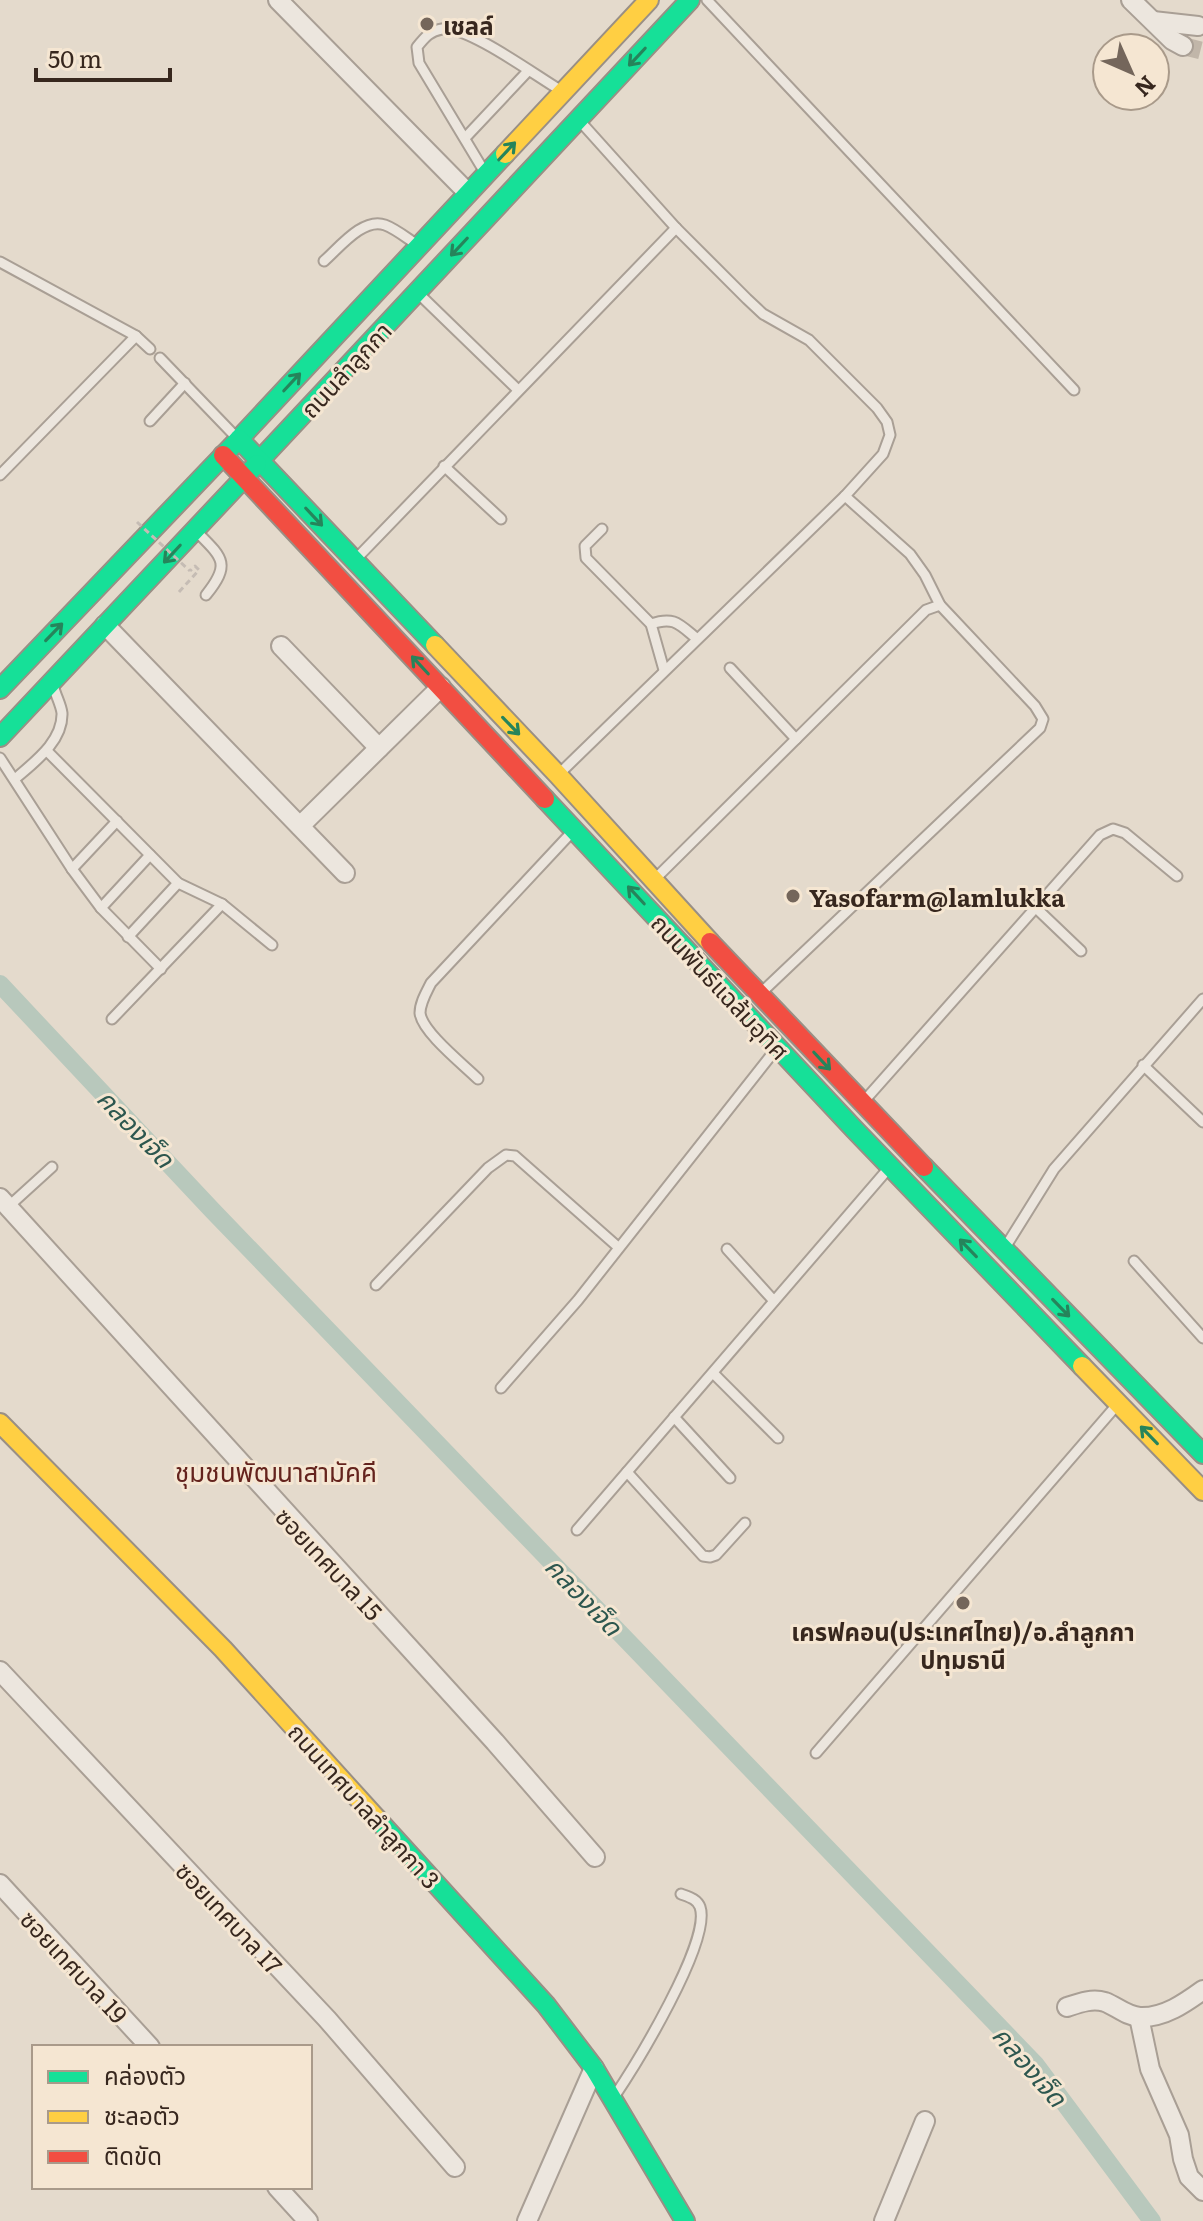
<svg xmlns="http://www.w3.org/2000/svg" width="1203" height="2221" font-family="Literata,'Noto Sans Thai',serif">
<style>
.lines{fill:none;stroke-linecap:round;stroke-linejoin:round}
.canal{stroke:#b8c8bc;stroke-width:18}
.street-tunnel{stroke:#c1b6a9;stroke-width:18;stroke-dasharray:18 9;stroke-linecap:butt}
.lane-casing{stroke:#a99f95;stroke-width:13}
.street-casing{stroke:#a99f95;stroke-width:22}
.fast-casing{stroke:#998f85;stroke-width:22}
.slow-casing{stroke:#998f85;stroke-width:22}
.jam-casing{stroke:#998f85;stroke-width:22}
.path{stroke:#c5bcb4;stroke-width:3;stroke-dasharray:6 4;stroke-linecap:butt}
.lane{stroke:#ece6de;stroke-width:9}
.street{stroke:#ece6de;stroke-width:18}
.fast{stroke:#16e098;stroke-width:18}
.slow{stroke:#ffcf43;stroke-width:18}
.jam{stroke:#f24e42;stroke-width:18}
.path-bridge{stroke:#c5bcb4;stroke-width:3;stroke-dasharray:6 4;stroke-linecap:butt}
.oneway{stroke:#26845b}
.poi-dot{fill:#74665b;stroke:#f5e6d2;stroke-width:3}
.labels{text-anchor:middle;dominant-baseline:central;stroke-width:6;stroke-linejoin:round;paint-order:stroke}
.poi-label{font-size:24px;font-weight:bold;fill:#37271e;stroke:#f5e6d2;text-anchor:start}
.street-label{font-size:24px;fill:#37271e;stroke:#f5e6d2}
.water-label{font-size:26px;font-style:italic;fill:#2d574f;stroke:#f5e6d2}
.neighbourhood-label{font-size:26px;fill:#64231d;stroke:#f5e6d2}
</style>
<rect width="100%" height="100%" fill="#e4dacc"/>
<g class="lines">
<polyline class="canal" points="0,984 212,1210 1036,2065 1152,2221"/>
<polyline class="street-tunnel" points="1183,46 1203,51"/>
<g class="lane-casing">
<g id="lane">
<polyline points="707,0 1074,390"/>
<polyline points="465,138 528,71"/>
<path d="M484,171L419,63L417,47C425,37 430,31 442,29C467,25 536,76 560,90"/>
<path d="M324,261C339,248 363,217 385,225C396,229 408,239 419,246"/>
<polyline points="0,262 136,336 150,349"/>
<polyline points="419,294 518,390"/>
<polyline points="160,358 235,436"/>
<polyline points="150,421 185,383"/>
<polyline points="444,466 501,519"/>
<polyline points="0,475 136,336"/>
<polyline points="602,529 585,546 586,558 651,624 664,670"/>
<path d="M197,532C223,558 231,564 206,595"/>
<polyline points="356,559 676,228"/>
<path d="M651,624C674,616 679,624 696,638"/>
<polyline points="730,668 796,739"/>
<polyline points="47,751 178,883 222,904 272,945"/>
<polyline points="0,758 72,869 101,908 161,969"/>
<polyline points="560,773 845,496 883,454 890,435 887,422 877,408 809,340 763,314 747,299 676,228 579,120"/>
<path d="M15,779C33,763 63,742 62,713C61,705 56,696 54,688"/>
<polyline points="72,869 117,821"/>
<polyline points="655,879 926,610 940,605"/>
<polyline points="101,908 150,855"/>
<polyline points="1036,908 1081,951"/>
<polyline points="128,937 178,883"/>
<polyline points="762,992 1040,728 1043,719 1035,706 940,605 925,575 910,554 845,496"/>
<polyline points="112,1019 222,904"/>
<polyline points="1143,1065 1203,1122"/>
<path d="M478,1079C464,1065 422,1032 420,1013C420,1003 426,993 431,983L572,832"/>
<polyline points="865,1100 1100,835 1113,829 1125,833 1177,876"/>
<polyline points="8,1207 52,1167"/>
<polyline points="1006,1246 1054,1169 1203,999"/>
<polyline points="727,1249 774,1301"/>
<polyline points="1134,1261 1203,1338"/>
<polyline points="376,1285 488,1168 506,1155 515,1156 618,1247"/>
<polyline points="713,1373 778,1438"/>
<polyline points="501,1388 578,1300 776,1049"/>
<polyline points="674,1417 730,1478"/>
<polyline points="627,1472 703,1556 710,1557 716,1555 745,1523"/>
<polyline points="577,1530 888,1169"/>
<polyline points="816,1753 1116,1406"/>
<path d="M614,2097C635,2066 712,1941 700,1907C697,1899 689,1897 681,1894"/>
</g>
</g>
<g class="street-casing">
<g id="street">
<polyline points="278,0 468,193"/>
<polyline points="1131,0 1172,40 1183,46"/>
<polyline points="1153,21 1198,26"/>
<polyline points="105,625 345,873"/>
<polyline points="281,646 379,748"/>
<polyline points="300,826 441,687"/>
<polyline points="0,1198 495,1742 595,1857"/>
<polyline points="0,1671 327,2019 455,2167"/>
<polyline points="0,1884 150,2047"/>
<path d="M1067,2007C1079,2003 1092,1998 1105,2002C1116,2006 1126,2016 1140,2017C1164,2018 1185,2003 1203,1990"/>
<polyline points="1139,2017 1150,2069 1179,2135 1183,2159 1189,2177 1203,2191"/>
<polyline points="277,2187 308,2221"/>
<polyline points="527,2221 594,2068"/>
<polyline points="884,2221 925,2121"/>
</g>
</g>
<g class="fast-casing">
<g id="fast">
<polyline points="239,439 505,154"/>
<polyline points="260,460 690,0"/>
<polyline points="0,689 239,439 435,645"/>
<polyline points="0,737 257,464"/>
<polyline points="545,799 854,1129 1082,1366"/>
<polyline points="924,1167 1203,1454"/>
<polyline points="377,1819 546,2005 594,2068 685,2221"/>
</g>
</g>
<g class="slow-casing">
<g id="slow">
<polyline points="505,154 649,0"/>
<polyline points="435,645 558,775 710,942"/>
<polyline points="1082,1366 1203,1491"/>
<polyline points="0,1423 223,1649 377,1819"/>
</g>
</g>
<g class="jam-casing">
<g id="jam">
<polyline points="223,455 545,799"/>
<polyline points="710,942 924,1167"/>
</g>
</g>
<polyline class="path" points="179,592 199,570 195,566 190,571"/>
<use href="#lane" class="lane"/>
<use href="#street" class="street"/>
<use href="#fast" class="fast"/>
<use href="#slow" class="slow"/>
<use href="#jam" class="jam"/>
<polyline class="path-bridge" points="137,522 190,571"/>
</g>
<defs><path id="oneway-shaft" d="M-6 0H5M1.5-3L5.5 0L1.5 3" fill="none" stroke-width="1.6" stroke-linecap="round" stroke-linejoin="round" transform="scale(2)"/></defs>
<g class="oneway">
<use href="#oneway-shaft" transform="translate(637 57) rotate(133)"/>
<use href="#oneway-shaft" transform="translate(507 151) rotate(-47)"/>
<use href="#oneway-shaft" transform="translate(459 247) rotate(133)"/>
<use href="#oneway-shaft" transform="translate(292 382) rotate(-47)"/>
<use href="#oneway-shaft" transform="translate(314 517) rotate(47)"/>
<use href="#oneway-shaft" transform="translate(172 554) rotate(133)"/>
<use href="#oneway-shaft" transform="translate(54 632) rotate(-46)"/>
<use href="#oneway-shaft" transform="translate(420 665) rotate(-133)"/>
<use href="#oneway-shaft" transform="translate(511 726) rotate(46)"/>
<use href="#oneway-shaft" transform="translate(636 895) rotate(-133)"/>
<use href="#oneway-shaft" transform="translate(822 1061) rotate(47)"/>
<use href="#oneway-shaft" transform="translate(968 1248) rotate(-134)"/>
<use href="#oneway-shaft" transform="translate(1061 1308) rotate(46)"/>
<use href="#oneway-shaft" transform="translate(1149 1435) rotate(-134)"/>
</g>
<g class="poi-dot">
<circle cx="427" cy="24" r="8"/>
<circle cx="793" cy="896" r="8"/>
<circle cx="963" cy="1603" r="8"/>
</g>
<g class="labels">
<g class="poi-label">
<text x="443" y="24">เชลล์</text>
<text x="809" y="896">Yasofarm@lamlukka</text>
<text x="963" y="1630" text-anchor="middle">เครฟคอน(ประเทศไทย)/อ.ลำลูกกา<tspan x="963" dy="28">ปทุมธานี</tspan></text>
</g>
<g class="street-label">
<text transform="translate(345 369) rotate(-47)">ถนนลำลูกกา</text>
<text transform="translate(721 986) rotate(47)">ถนนพันธ์แฉล้มอุทิศ</text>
<text transform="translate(330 1563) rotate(47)">ซอยเทศบาล 15</text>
<text transform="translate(365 1805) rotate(48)">ถนนเทศบาลลำลูกกา 3</text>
<text transform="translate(230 1917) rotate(47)">ซอยเทศบาล 17</text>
<text transform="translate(75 1966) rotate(47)">ซอยเทศบาล 19</text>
</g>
<g class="water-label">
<text transform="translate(137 1127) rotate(46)">คลองเจ็ด</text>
<text transform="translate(585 1595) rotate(46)">คลองเจ็ด</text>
<text transform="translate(1031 2065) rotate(49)">คลองเจ็ด</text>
</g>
<g class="neighbourhood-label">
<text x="276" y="1470">ชุมชนพัฒนาสามัคคี</text>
</g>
</g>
<rect x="32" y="2045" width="280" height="144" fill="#f5e6d2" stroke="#a99a8a" stroke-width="2"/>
<rect x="48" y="2071" width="40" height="12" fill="#16e098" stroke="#a99a8a" stroke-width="2"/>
<text x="104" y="2085" font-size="24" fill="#37271e">คล่องตัว</text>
<rect x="48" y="2111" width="40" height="12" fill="#ffcf43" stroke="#a99a8a" stroke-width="2"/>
<text x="104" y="2125" font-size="24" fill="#37271e">ชะลอตัว</text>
<rect x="48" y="2151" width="40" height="12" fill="#f24e42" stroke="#a99a8a" stroke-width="2"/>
<text x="104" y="2165" font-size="24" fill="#37271e">ติดขัด</text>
<g transform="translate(1131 72) rotate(135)"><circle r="38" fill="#f5e6d2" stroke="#a99a8a" stroke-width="2"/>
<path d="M0-6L14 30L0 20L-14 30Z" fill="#74665b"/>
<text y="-12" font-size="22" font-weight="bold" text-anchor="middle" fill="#37271e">N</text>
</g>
<path d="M36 68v12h134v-12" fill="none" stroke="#37271e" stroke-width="4"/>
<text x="48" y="68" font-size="24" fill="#37271e" stroke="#f5e6d2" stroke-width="6" paint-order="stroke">50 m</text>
</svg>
